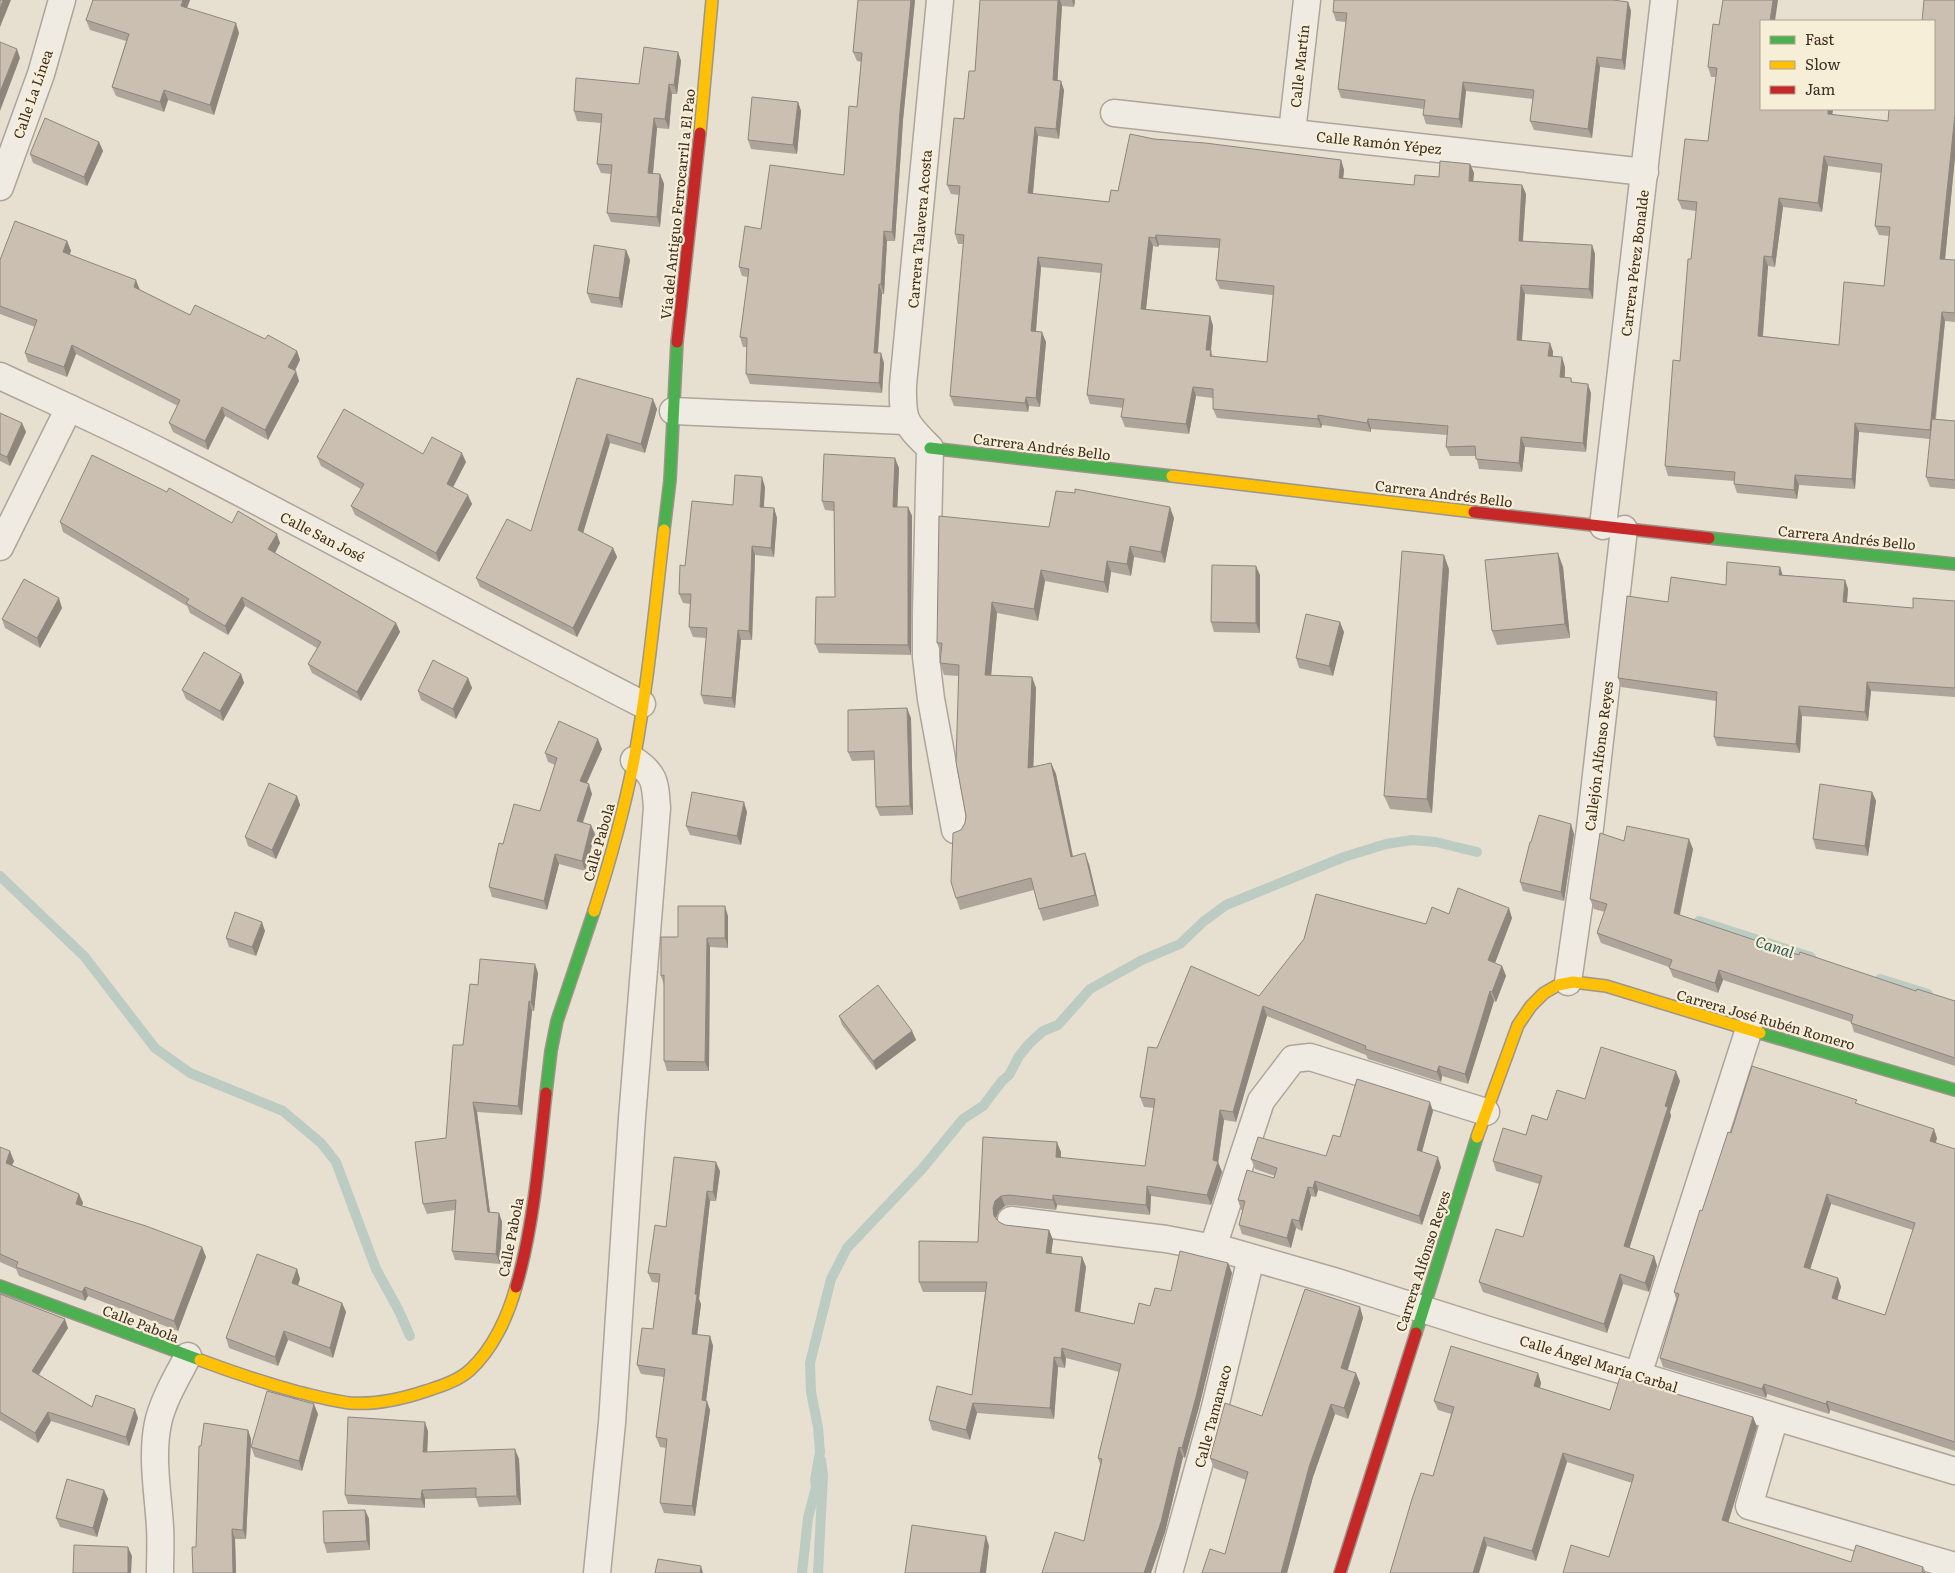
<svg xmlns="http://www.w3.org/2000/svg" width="1955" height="1573" font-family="Literata,serif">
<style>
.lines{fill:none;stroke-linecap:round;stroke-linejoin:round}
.stream{stroke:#bcccc2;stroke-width:10}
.street-casing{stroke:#ada599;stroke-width:29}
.fast-casing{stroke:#9c958a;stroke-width:14}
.slow-casing{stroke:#9c958a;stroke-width:14}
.jam-casing{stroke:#9c958a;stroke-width:14}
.street{stroke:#efebe3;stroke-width:26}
.fast{stroke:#4caf50;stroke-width:11}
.slow{stroke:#ffc107;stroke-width:11}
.jam{stroke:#c62828;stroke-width:11}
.wall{fill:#afa499;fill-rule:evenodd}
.shaded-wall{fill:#8e867d}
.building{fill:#cbbfb2;stroke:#8e867d;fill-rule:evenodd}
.labels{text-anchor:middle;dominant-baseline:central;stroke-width:4.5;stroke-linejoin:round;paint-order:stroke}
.street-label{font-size:14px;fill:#3d2e20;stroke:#f7eed8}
.water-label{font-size:15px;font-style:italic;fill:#2f5d5a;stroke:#f7eed8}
</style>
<rect width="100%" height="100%" fill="#e7e0d1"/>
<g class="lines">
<g class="stream">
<polyline points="0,876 84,956 155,1048 190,1073 283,1111 321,1143 336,1162 376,1269 399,1311 410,1336"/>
<polyline points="1699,921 1811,957"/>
<polyline points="1880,979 1928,994"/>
<polyline points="802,1573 808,1518 816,1487 815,1480 820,1452 818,1427 811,1392 810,1363 831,1279 847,1248 922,1169 963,1119 983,1106 1002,1081 1009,1075 1019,1056 1029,1044 1043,1031 1058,1025 1090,989 1142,960 1180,944 1203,922 1226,905 1344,857 1386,844 1412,840 1436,842 1477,852"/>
<polyline points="818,1573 823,1475 821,1460"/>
</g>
<g class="street-casing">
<g id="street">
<path d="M940,0L903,385C902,421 905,423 930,448L926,613V657L931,699L955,830"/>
<polyline points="1114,113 1645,172"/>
<polyline points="1292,132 1307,0"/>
<polyline points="0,187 41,74 62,0"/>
<path d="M0,376C56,402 112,427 167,455C327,536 483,623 642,704"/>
<polyline points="673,411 905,421"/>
<polyline points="1603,526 1664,0"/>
<polyline points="0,547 69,408"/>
<polyline points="1568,982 1590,828 1624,529"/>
<polyline points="1011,1220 1166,1239 1229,1251 1337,1282 1488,1330 1955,1471"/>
<polyline points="1213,1247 1261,1101 1293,1059 1310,1057 1486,1112"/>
<polyline points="1638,1375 1749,1029"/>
<polyline points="1775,1417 1749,1506 1955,1566"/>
<path d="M160,1573C160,1558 161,1542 160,1527C158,1493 151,1457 158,1423C163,1400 177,1377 188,1356"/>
<path d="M597,1573L612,1423L632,1118L657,808C655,783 656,775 634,760"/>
<polyline points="1169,1573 1214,1411 1251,1258"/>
</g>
</g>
<g class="fast-casing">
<g id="fast">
<polyline points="930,448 1172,476"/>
<polyline points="664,530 670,480 677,342"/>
<polyline points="1709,538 1955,564"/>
<polyline points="1760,1033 1955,1090"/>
<polyline points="546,1093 551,1051 557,1021 594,911"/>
<polyline points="0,1286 200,1360"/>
<polyline points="1416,1333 1477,1137"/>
</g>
</g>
<g class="slow-casing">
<g id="slow">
<polyline points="700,133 712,0"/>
<polyline points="1172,476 1474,512"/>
<path d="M594,911C610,861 624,811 634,760C648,684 655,607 664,530"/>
<polyline points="1477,1137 1518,1025 1531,1006 1544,993 1558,985 1573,982 1606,986 1760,1033"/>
<path d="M200,1360C232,1372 265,1383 298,1392C315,1396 333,1401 350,1403C376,1405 402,1399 426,1391C441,1386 458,1381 470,1370C493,1349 508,1316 516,1287"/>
</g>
</g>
<g class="jam-casing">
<g id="jam">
<polyline points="677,342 700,133"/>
<polyline points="1474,512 1709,538"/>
<path d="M516,1287C534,1225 539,1158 546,1093"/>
<polyline points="1340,1573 1416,1333"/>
</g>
</g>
<use href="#street" class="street"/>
<use href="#fast" class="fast"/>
<use href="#slow" class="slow"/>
<use href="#jam" class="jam"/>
</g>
<g class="wall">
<polygon points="93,0 190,0 187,8 239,33 214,115 168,100 164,112 116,96 112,87 126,41 90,30 86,20"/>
<polygon points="858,0 915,0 903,120 895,241 887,241 884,294 882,294 878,353 884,363 882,393 750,384 746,374 747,347 743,347 740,337 748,277 742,276 739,267 761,229 844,175 857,107 861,62 857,61 853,52"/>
<path d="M980,0H1075L1074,7L1062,6L1057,80L1064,90L1059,139L1038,136L1033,194L1109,202L1118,191L1154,139L1341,160L1344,170L1343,179L1414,185L1439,177L1470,164L1474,173L1473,181L1522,185L1526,194L1523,241L1592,245L1595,254L1593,299L1525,294L1522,341L1550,343L1553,352V357L1565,367V378H1571L1572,382L1591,393L1586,452L1525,447L1522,472L1479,469L1476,456H1450L1446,447L1447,435L1371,429V432L1322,425L1321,428L1217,418L1213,409V398L1196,396L1189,434L1125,427L1121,417L1123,408L1090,404L1087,395L1101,273L1041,267L1036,332L1046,342L1040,407L1029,406L1028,412L954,406L950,396L964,244H958L955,234L959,195L951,194L947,185L975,71ZM1159,245L1219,248L1216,280L1220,289L1273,295L1267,362L1213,357L1211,350L1213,326L1210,316L1146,309L1153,246L1158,247Z"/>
<path d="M1955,0V157L1945,260H1955V322L1945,321L1936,419L1955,421V489L1930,487L1926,477L1930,439L1859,432L1855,489L1799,485L1797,499L1737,493L1734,484V481L1668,476L1665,466L1680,361L1696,211L1682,209L1678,200L1708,141L1716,77H1711L1708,67L1719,25L1761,109H1833L1832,115L1888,121L1934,109ZM1828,166L1881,173L1875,226L1879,235L1889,236L1884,286L1839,345L1763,336L1768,266L1775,267L1783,207L1822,212Z"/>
<polygon points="1617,1 1628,2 1631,11 1625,70 1600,67 1592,138 1534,130 1530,121 1533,99 1466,91 1462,128 1426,124 1423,115 1424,109 1341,98 1338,89 1346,22 1336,21 1333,12"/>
<polygon points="678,52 681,61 677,94 672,94 669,129 657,128 653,174 660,174 664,184 660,227 611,222 607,213 611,174 601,173 597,164 601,123 577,121 574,111 639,84"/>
<polygon points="798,102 801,111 797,154 751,149 748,140"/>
<polygon points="99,142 103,151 87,186 33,163 30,154"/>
<polygon points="67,241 71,251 69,254 190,315 265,339 297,351 300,360 295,371 299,381 268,440 225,416 208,450 173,432 169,423 178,406 76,354 67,377 28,362 25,353 35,327 0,314 0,260"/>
<polygon points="626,250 630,260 622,308 591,303 587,293"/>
<polygon points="577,378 657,409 645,453 610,443 583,533 613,548 617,557 577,637 480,587 476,578 531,531"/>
<polygon points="0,413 22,423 26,432 10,466 0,461"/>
<polygon points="423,454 466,462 453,487 472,504 439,562 355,515 351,506 361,489 321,466 317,457"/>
<polygon points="899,468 897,507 908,507 912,516 911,655 819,653 815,644 835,597 834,511 825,510 822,501"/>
<polygon points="765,487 764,507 774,508 777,518 774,557 755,555 752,640 741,640 735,708 704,704 701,695 706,638 693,637 689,627 690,604 683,603 679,594 685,566 733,505"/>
<polygon points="167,492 232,523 280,543 275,553 396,623 400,632 361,701 312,673 308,664 317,648 245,606 228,635 190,613 187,606 63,532 60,522"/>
<polygon points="1174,518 1165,563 1134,557 1131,576 1111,572 1108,593 1045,581 1038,621 997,613 991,675 1032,677 1036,688 1033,767 1051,763 1056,774 1073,856 1089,864 1099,906 1043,921 1039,909 1034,890 960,910 956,898 961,830 965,823 966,816 959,676 944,675 940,663 941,654 937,643 1049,527"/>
<polygon points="1563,567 1570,638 1497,645 1492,631"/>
<polygon points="1449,569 1432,813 1390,809 1384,796"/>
<polygon points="1260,575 1260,633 1214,632 1211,622"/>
<polygon points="1783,575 1845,580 1848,589 1847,603 1913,608 1955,601 1955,697 1871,691 1868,721 1802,716 1800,753 1717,746 1714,737 1716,701 1621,687 1618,678 1668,602"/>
<polygon points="62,608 40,648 5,628 2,619"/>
<polygon points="1344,632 1333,676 1299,668 1296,658"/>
<polygon points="241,674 244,683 223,721 186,699 182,690"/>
<polygon points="468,678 472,688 456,719 421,700 418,691"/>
<polygon points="911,718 913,815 880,816 876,807 875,760 852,761 848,752"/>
<polygon points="602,749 587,783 592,794 583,823 595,834 585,871 559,864 547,910 492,897 489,887 503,844 540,811 555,765 548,762 545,753"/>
<polygon points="1872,792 1876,801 1868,856 1816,849 1813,839"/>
<polygon points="297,796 300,805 276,859 248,846 245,837"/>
<polygon points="747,812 741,845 690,835 686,826"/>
<polygon points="1574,834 1564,901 1523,891 1520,882"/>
<polygon points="1624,841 1693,849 1680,915 1799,955 1916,991 1955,1001 1955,1066 1854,1032 1851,1022 1723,980 1718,993 1673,977 1669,967 1601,943 1597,933 1605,912 1594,909 1590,899"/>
<polygon points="1449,914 1512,918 1495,963 1502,966 1506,976 1496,1002 1494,1001 1468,1084 1442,1076 1441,1082 1368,1059 1366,1055 1267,1016 1236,1122 1224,1120 1218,1162 1222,1172 1211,1205 1151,1196 1150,1215 1057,1205 1056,1210 1012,1205 1005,1206 999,1211 996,1218 996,1219 999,1222 1005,1225 1049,1230 1053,1240 1051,1254 1082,1257 1086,1267 1080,1312 1134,1324 1150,1306 1171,1291 1228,1263 1232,1273 1199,1407 1185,1458 1183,1457 1165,1532 1151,1573 1042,1573 1084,1541 1100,1464 1098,1458 1119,1372 1066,1358 1065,1368 1058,1367 1054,1419 977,1413 970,1440 932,1430 929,1420 972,1395 985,1292 923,1292 919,1282 978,1242 983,1137 1061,1152 1061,1158 1145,1166 1154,1108 1144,1107 1140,1097 1157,1048 1259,996"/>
<polygon points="728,916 728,948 710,947 709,1071 667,1071 664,1061 664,985 661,976 678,937"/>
<polygon points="265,931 256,956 229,947 226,938"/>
<polygon points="538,973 534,1011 532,1011 522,1115 477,1112 490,1212 499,1213 502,1222 500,1264 455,1260 452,1251 455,1210 427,1214 423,1204 446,1138 463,1045 478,985"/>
<polygon points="839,1016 912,1031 916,1040 876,1070 842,1025"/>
<polygon points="1680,1081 1670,1112 1671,1116 1629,1248 1654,1256 1657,1266 1649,1292 1623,1284 1607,1333 1483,1292 1479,1282 1523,1237 1539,1184 1496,1171 1493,1161 1547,1120 1585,1099"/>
<path d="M1858,1104L1937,1138L1936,1143L1955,1149V1451L1830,1410L1829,1414L1767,1394L1766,1398L1663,1367L1660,1358L1677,1302L1674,1292L1702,1211ZM1831,1204L1913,1230L1885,1315L1837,1300L1841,1287L1838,1278L1810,1269Z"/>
<polygon points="1433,1111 1422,1152 1441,1167 1422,1225 1318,1190 1316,1197 1311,1196 1302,1231 1296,1228 1291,1248 1242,1234 1239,1225 1243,1210 1241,1210 1238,1200 1274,1178 1275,1176 1255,1169 1251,1159 1326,1156 1340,1137"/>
<polygon points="0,1147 14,1161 12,1165 79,1194 83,1203 82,1206 202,1247 206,1257 178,1331 88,1296 85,1301 19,1276 16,1269 0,1262"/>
<polygon points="720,1171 716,1201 710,1201 699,1299 701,1304 697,1335 710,1336 713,1346 706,1401 710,1410 695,1516 664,1513 660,1503 666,1448 660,1447 656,1437 664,1377 641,1374 637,1365 653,1329 659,1283 652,1282 648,1273"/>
<polygon points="297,1269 300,1279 298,1286 342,1303 346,1312 333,1358 288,1340 278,1366 229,1348 226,1338"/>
<polygon points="0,1294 68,1328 39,1375 92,1407 138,1418 129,1446 51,1421 38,1443 0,1420"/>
<polygon points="1360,1307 1363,1318 1348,1370 1360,1383 1348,1419 1335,1414 1313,1477 1287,1573 1202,1573 1225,1554 1246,1480 1214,1468 1210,1458 1262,1416"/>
<polygon points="1538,1373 1541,1383 1540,1388 1610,1410 1753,1417 1757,1427 1728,1522 1851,1562 1923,1567 1926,1573 1609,1557 1632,1483 1567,1462 1536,1561 1487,1546 1433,1476 1451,1414 1438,1410 1434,1401"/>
<polygon points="318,1414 302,1471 255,1457 251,1447"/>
<polygon points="248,1430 251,1439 246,1539 235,1539 236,1573 193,1573 196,1547 201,1446"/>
<polygon points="428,1431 427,1452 519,1459 521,1505 479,1507 476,1498 425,1499 425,1508 348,1504 345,1495"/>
<polygon points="104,1490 108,1499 97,1537 60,1527 56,1518"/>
<polygon points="365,1510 369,1519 370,1550 327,1553 324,1543"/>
</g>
<g class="shaded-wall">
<polygon points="3,0 11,0 0,27 0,9"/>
<polygon points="183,0 190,0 184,15 181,6"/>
<polygon points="911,0 915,0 903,120 895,241 892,232 900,111"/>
<polygon points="1058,0 1060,0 1062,6 1057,89 1053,80"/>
<polygon points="1072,0 1075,0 1074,7"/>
<polygon points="1773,0 1778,0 1775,21 1770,21"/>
<polygon points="1628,2 1631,11 1625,70 1622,60"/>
<polygon points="236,23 239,33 214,115 210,105"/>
<polygon points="17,49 20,58 0,111 0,92"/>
<polygon points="678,52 681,61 677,94 674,85"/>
<polygon points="1597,57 1600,67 1592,138 1588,129"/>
<polygon points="1061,81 1064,90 1059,139 1056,129"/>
<polygon points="1463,82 1466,91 1462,128 1459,119"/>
<polygon points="669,84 672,94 669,129 665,119"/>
<polygon points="164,90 168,100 164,112 160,102"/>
<polygon points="798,102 801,111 797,154 793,145"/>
<polygon points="1828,109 1833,109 1831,124 1828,114"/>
<polygon points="1955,114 1955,157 1944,269 1940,259"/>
<polygon points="654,118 657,128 652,183 648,173"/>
<polygon points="1035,127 1038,136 1032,203 1028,193"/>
<polygon points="99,142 103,151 87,186 84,177"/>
<polygon points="1824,156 1828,166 1822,212 1818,203"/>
<polygon points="1341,160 1344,170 1342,188 1339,178"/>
<polygon points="1470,164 1474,173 1472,191 1469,181"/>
<polygon points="660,174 664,184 660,227 657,217"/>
<polygon points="1522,185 1526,194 1522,250 1519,241"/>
<polygon points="1779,198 1783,207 1775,267 1772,257"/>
<polygon points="884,231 887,241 884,294 881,284"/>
<polygon points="1156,235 1159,245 1158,247 1155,238"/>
<polygon points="1149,237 1153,246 1145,318 1141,309"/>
<polygon points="67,241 71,251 67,261 63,252"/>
<polygon points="1592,245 1595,254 1593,299 1589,289"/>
<polygon points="626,250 630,260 622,308 619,298"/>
<polygon points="1764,256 1768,266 1762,345 1758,336"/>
<polygon points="1038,257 1041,267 1035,341 1031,331"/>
<polygon points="136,280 140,290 137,297 134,287"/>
<polygon points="879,284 882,294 877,362 874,353"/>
<polygon points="1521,285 1525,294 1521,350 1517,340"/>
<polygon points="1942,312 1945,321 1933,439 1930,430"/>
<polygon points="1210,316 1213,326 1210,359 1206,350"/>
<polygon points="1042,332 1046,342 1040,407 1036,398"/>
<polygon points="1550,343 1553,352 1552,366 1548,356"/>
<polygon points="72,345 76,354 67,377 64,367"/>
<polygon points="297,351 300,360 292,376 288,367"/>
<polygon points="881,353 884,363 882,393 879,383"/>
<polygon points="1562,357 1565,367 1564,387 1560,377"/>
<polygon points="296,371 299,381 268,440 265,430"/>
<polygon points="1588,384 1591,393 1586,452 1583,443"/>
<polygon points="1193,387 1196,396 1189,434 1186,424"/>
<polygon points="1026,397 1029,406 1028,412 1025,403"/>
<polygon points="653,399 657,409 645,453 641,444"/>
<polygon points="222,407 225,416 208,450 205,441"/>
<polygon points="1318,415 1322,425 1321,428 1318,419"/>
<polygon points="1368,419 1371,429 1371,432 1367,423"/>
<polygon points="22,423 26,432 10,466 7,457"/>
<polygon points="1855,423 1859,432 1855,489 1852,479"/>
<polygon points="607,434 610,443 581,540 578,530"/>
<polygon points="1521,437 1525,447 1522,472 1519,463"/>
<polygon points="462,453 466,462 450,493 447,484"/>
<polygon points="895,458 899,468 897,516 893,507"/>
<polygon points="1795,475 1799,485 1797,499 1794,490"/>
<polygon points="762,477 765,487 763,516 760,507"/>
<polygon points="468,495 472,504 439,562 436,553"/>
<polygon points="908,507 912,516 911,655 908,645"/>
<polygon points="1170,507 1174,518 1165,563 1161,552"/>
<polygon points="774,508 777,518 774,557 771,548"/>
<polygon points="277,534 280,543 272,559 268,549"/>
<polygon points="752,546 755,555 752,640 749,631"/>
<polygon points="1130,546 1134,557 1131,576 1127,564"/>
<polygon points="613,548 617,557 577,637 573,628"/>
<polygon points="1558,553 1563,567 1570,638 1565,624"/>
<polygon points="1444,555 1449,569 1432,813 1427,799"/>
<polygon points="1107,561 1111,572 1108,593 1104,582"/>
<polygon points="1256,566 1260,575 1260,633 1256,623"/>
<polygon points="1780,567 1783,576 1779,575"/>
<polygon points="1041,570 1045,581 1038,621 1034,609"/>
<polygon points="1845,580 1848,589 1846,612 1843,602"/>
<polygon points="242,597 245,606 228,635 225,626"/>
<polygon points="59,598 62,608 40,648 37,638"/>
<polygon points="992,602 997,613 990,687 985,675"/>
<polygon points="1340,622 1344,632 1333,676 1329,666"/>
<polygon points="396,623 400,632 361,701 357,692"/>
<polygon points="738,630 741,640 735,708 732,698"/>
<polygon points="241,674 244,683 223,721 220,711"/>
<polygon points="1032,677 1036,688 1033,779 1028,768"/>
<polygon points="468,678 472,688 456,719 453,709"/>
<polygon points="1867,682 1871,691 1868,721 1865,712"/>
<polygon points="1799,706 1802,716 1800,753 1796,744"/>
<polygon points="907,708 911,718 913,815 910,806"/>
<polygon points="598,739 602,749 583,791 580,781"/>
<polygon points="1051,763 1056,774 1075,868 1071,857"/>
<polygon points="589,784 592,794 580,830 577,821"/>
<polygon points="1872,792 1876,801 1868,856 1865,846"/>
<polygon points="297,796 300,805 276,859 272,850"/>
<polygon points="744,802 747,812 741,845 737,836"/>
<polygon points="1571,824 1574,834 1564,901 1561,892"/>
<polygon points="591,825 595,834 585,871 582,861"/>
<polygon points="1689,839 1693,849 1678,922 1674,913"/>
<polygon points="1085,853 1089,864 1099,906 1095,895"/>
<polygon points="555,854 559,864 547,910 544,901"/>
<polygon points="725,906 728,916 728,948 725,938"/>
<polygon points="1509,908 1512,918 1492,971 1488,960"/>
<polygon points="262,922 265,931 256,956 252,947"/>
<polygon points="707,938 710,947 709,1071 705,1062"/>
<polygon points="535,964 538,973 534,1011 531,1002"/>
<polygon points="1502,966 1506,976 1496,1002 1492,992"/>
<polygon points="1719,970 1723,980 1718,993 1715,983"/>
<polygon points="1490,991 1494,1001 1468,1084 1465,1074"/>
<polygon points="529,1001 532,1011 522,1115 518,1106"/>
<polygon points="1263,1006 1267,1016 1236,1122 1233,1112"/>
<polygon points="912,1031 916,1040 876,1070 873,1061"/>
<polygon points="1439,1066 1442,1076 1441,1082 1437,1072"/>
<polygon points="1676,1071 1680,1081 1670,1112 1671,1116 1627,1256 1624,1246 1665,1106"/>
<polygon points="473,1102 477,1112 491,1221 488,1212"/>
<polygon points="1430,1102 1433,1111 1420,1159 1417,1150"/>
<polygon points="1220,1110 1224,1120 1218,1163 1218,1162 1222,1172 1211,1205 1207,1195"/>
<polygon points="1934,1129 1937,1138 1933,1150 1930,1141"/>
<polygon points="1057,1142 1061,1152 1060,1167 1056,1157"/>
<polygon points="10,1151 14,1161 9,1172 6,1163"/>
<polygon points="1438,1157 1441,1167 1422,1225 1419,1216"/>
<polygon points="716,1162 720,1171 716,1201 713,1192"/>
<polygon points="1315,1181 1318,1190 1316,1197 1313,1188"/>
<polygon points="1147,1186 1151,1196 1150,1215 1146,1205"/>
<polygon points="1308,1187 1311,1196 1302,1231 1299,1221"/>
<polygon points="707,1191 710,1201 699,1299 701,1304 696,1344 692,1334 695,1294"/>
<polygon points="79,1194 83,1203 79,1214 76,1204"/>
<polygon points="1827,1194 1831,1204 1808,1276 1804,1267"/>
<polygon points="1053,1195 1057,1205 1056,1210 1053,1200"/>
<polygon points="1001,1196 1005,1206 999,1211 996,1218 997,1226 994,1216 993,1208 995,1201"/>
<polygon points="499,1213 502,1222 500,1264 496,1254"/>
<polygon points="1292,1219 1296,1228 1291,1248 1287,1238"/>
<polygon points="1049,1230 1053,1240 1050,1263 1046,1253"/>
<polygon points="202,1247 206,1257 178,1331 174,1321"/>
<polygon points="1654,1256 1657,1266 1649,1292 1645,1283"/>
<polygon points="1082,1257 1086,1267 1079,1321 1075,1311"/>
<polygon points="1228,1263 1232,1273 1199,1407 1185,1458 1182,1448"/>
<polygon points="297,1269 300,1279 295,1293 292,1283"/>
<polygon points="1620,1274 1623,1284 1607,1333 1604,1324"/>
<polygon points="1838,1278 1841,1287 1835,1307 1832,1298"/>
<polygon points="85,1287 88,1296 85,1301 82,1292"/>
<polygon points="342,1303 346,1312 333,1358 330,1348"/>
<polygon points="1360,1307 1363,1318 1345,1378 1341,1368"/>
<polygon points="65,1319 68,1328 35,1380 32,1371"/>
<polygon points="284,1331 288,1340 278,1366 275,1357"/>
<polygon points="710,1336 713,1346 705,1409 702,1400"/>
<polygon points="1062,1348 1066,1358 1065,1368 1061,1358"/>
<polygon points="1054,1357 1058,1367 1054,1419 1050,1408"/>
<polygon points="1356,1373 1360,1383 1348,1419 1344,1408"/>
<polygon points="1538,1373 1541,1383 1537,1396 1534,1386"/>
<polygon points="1764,1384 1767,1394 1766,1398 1762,1389"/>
<polygon points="707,1401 710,1410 695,1516 692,1506"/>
<polygon points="1827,1401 1830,1410 1829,1414 1826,1404"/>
<polygon points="973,1403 977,1413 970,1440 966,1430"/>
<polygon points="314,1404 318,1414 302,1471 299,1461"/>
<polygon points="1331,1404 1335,1414 1313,1477 1287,1573 1281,1573 1309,1467"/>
<polygon points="135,1409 138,1418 129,1446 126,1437"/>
<polygon points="48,1412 51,1421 38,1443 35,1433"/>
<polygon points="1753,1417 1757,1427 1726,1530 1722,1520"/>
<polygon points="425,1422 428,1431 427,1462 423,1452"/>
<polygon points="248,1430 251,1439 246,1539 243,1530"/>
<polygon points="1179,1447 1183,1457 1165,1532 1151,1573 1144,1573"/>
<polygon points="515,1449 519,1459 521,1505 517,1496"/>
<polygon points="1563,1453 1567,1462 1536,1561 1532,1551"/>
<polygon points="104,1490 108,1499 97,1537 93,1528"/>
<polygon points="422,1490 425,1499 425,1508 421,1499"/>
<polygon points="365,1510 369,1519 370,1550 367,1541"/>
<polygon points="232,1529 235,1539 236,1573 233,1573"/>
<polygon points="986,1536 989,1546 986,1573 980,1573"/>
<polygon points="1484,1537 1487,1546 1479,1573 1473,1573"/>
<polygon points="128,1547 132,1556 131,1573 128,1573"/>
<polygon points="701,1566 703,1573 700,1573"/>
</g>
<g class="building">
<polygon points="0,0 3,0 0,9"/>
<polygon points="93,0 183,0 181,6 236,23 210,105 164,90 160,102 112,87 129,34 86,20"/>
<polygon points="858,0 911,0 900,111 892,232 884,231 881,284 879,284 874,353 881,353 879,383 746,374 747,338 740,337 749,269 739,267 745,226 761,229 770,165 844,175 849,106 857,107 862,53 853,52"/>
<path d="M980,0H1058L1053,80L1061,81L1056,129L1035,127L1028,193L1109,202L1111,190L1118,191L1130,134L1154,139L1205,143L1341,160L1339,178L1414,185L1415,175L1439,177L1440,161L1470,164L1469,181L1522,185L1519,241L1592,245L1589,289L1521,285L1517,340L1550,343L1548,356L1562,357L1560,377L1571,378V382L1588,384L1583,443L1521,437L1519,463L1476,459L1475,446L1446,447L1448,426L1368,419L1367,423L1318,415V419L1213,409V389L1193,387L1186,424L1121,417L1124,399L1087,395L1102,264L1038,257L1031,331L1042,332L1036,398L1026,397L1025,403L950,396L964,235L955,234L960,186L947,185L954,118L964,119L969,71H975ZM1156,235L1220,239L1216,280L1274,286L1267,362L1210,356L1211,350H1206L1210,316L1141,309L1149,237L1155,238Z"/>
<polygon points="1334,0 1613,0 1628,2 1622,60 1597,57 1588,129 1530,121 1534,90 1463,82 1459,119 1423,115 1425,100 1338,89 1347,13 1333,12"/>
<path d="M1723,0H1773L1770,21H1761V109H1828V114L1888,121L1889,109H1934V21H1922L1924,0H1955V114L1940,259L1955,260V313L1942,312L1930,430L1855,423L1852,479L1795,475L1794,490L1734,484L1735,472L1665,466L1673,360L1680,361L1688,259H1691L1697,202L1678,200L1685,139L1708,141L1717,68L1708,67L1713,24L1719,25ZM1824,156L1882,164L1875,226L1890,227L1884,286L1844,282L1839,345L1758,336L1764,256L1772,257L1779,198L1818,203Z"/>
<polygon points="0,42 17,49 0,92"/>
<polygon points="644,47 678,52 674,85 669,84 665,119 654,118 648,173 660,174 657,217 607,213 612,165 597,164 602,114 574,111 576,78 639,84"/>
<polygon points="752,97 798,102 793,145 748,140"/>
<polygon points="45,118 99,142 84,177 30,154"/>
<polygon points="15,221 67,241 63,252 136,280 134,287 190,315 195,305 265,339 268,335 297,351 288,367 296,371 265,430 222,407 205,441 169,423 180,400 72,345 64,367 25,353 37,320 0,306 0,260"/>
<polygon points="594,245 626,250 619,298 587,293"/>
<polygon points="577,378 653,399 641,444 607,434 578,530 613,548 573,628 476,578 507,519 531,531"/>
<polygon points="344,409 423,454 432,437 462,453 447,484 468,495 436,553 351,506 364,484 317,457"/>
<polygon points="0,413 22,423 7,457 0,454"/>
<polygon points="1932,419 1955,421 1955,480 1926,477"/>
<polygon points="824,454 895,458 893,507 908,507 908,645 815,644 816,597 835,597 834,502 822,501"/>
<polygon points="92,455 167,492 169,488 232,523 238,511 277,534 268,549 396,623 357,692 308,664 321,642 242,597 225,626 186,603 189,599 60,522"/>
<polygon points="735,475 762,477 760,507 774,508 771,548 752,546 749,631 738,630 732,698 701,695 707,628 689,627 691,594 679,594 680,565 685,566 692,501 733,505"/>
<polygon points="1075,489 1170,507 1161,552 1130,546 1127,564 1107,561 1104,582 1041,570 1034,609 992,602 985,675 1032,677 1028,768 1051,763 1071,857 1085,853 1095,895 1039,909 1031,878 956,898 951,882 953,833 961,830 965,823 966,816 956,762 959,665 940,663 942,643 937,643 939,516 1049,527 1056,491 1075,493"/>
<polygon points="1402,551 1444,555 1427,799 1384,796"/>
<polygon points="1558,553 1565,624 1492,631 1485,560"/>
<polygon points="1727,562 1780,567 1779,575 1845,580 1843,602 1913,608 1913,598 1955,601 1955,688 1867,682 1865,712 1799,706 1796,744 1714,737 1717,692 1618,678 1627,596 1668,602 1671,577 1726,585"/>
<polygon points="1212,565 1256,566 1256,623 1211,622"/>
<polygon points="24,579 59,598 37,638 2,619"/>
<polygon points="1306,614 1340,622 1329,666 1296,658"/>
<polygon points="204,652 241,674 220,711 182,690"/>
<polygon points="433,660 468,678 453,709 418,691"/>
<polygon points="907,708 910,806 876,807 874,751 848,752 848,710"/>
<polygon points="559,721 598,739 580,781 589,784 577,821 591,825 582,861 555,854 544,901 489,887 499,843 503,844 514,804 540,811 557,758 545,753"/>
<polygon points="269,783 297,796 272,850 245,837"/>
<polygon points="1820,784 1872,792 1865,846 1813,839"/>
<polygon points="692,792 744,802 737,836 686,826"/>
<polygon points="1539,815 1571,824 1561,892 1520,882 1530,842 1531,842"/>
<polygon points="1627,826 1689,839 1674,913 1799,955 1800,952 1916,991 1917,989 1955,1001 1955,1058 1851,1023 1853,1015 1719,970 1715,983 1669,968 1672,960 1597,933 1607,904 1590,899 1600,833 1624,841"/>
<polygon points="1458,888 1509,908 1488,960 1502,966 1492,992 1490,991 1465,1074 1439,1066 1437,1072 1365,1049 1366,1046 1263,1006 1233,1112 1220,1110 1213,1160 1218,1162 1207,1195 1147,1186 1146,1205 1053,1195 1053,1200 1009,1195 1001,1196 995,1201 993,1208 994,1216 999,1222 1005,1225 1049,1230 1046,1253 1082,1257 1075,1311 1134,1324 1139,1303 1150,1306 1155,1288 1171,1291 1180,1251 1228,1263 1196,1397 1182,1448 1179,1447 1161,1522 1144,1573 1042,1573 1055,1532 1084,1541 1102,1459 1098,1458 1121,1364 1062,1348 1061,1358 1054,1357 1050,1408 973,1403 966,1430 929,1420 937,1386 972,1395 987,1282 919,1282 919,1241 978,1242 983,1137 1057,1142 1056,1157 1145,1166 1155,1099 1140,1097 1148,1047 1157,1048 1191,966 1259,996 1304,939 1316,894 1426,924 1432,907 1449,914"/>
<polygon points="678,906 725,906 725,938 707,938 705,1062 664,1061 664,975 661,976 661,937 678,937"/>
<polygon points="235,912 262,922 252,947 226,938"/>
<polygon points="480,959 535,964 531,1002 529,1001 518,1106 473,1102 488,1212 499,1213 496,1254 452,1251 456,1200 423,1204 415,1142 446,1138 453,1045 463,1045 470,984 478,985"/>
<polygon points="878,985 912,1031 873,1061 839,1016"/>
<polygon points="1601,1047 1676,1071 1665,1106 1668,1107 1624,1246 1654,1256 1645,1283 1620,1274 1604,1324 1479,1282 1496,1229 1523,1237 1542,1176 1493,1161 1503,1128 1526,1135 1532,1115 1547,1120 1557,1090 1585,1099"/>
<path d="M1752,1066L1857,1100L1855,1103L1934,1129L1930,1141L1955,1149V1442L1827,1401L1826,1404L1764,1384L1762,1389L1660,1358L1679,1294L1674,1292L1700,1210L1702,1211L1728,1132L1731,1133ZM1827,1194L1915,1223L1885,1315L1832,1298L1838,1278L1804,1267Z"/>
<polygon points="1357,1079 1430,1102 1417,1150 1438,1157 1419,1216 1315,1181 1313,1188 1308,1187 1299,1221 1292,1219 1287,1238 1239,1225 1245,1201 1238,1200 1247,1170 1274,1178 1277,1168 1251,1159 1258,1137 1326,1156 1333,1135 1340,1137"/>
<polygon points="0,1147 10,1151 6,1163 79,1194 76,1204 146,1226 202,1247 174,1321 85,1287 82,1292 16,1267 18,1262 0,1254"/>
<polygon points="674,1157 716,1162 713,1192 707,1191 695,1294 697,1295 692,1334 710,1336 702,1400 707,1401 692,1506 660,1503 667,1439 656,1437 665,1369 637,1365 642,1328 653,1329 660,1274 648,1273 655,1225 666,1227"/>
<polygon points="257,1254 297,1269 292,1283 342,1303 330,1348 284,1331 275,1357 226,1338"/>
<polygon points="1305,1289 1360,1307 1341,1368 1356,1373 1344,1408 1331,1404 1309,1467 1281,1573 1202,1573 1210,1549 1225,1554 1248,1472 1210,1458 1225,1403 1262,1416"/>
<polygon points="0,1294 65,1319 32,1371 92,1407 96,1395 135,1409 126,1437 48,1412 35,1433 0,1412"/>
<polygon points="1451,1346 1538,1373 1534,1386 1610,1410 1620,1377 1753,1417 1722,1520 1851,1562 1856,1545 1923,1567 1922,1572 1925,1573 1563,1573 1571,1545 1609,1557 1634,1475 1563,1453 1532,1551 1484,1537 1473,1573 1390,1573 1412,1499 1421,1473 1433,1476 1454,1407 1434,1401"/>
<polygon points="267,1391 314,1404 299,1461 251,1447"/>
<polygon points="348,1417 425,1422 423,1452 515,1449 517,1496 476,1497 476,1488 422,1490 421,1499 345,1495"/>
<polygon points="204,1423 248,1430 243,1530 232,1529 233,1573 193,1573 192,1547 196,1547 199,1446 201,1446"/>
<polygon points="67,1479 104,1490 93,1528 56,1518"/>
<polygon points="365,1510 367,1541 324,1543 323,1511"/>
<polygon points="912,1525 986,1536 980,1573 905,1573"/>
<polygon points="74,1545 128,1547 128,1573 73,1573"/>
<polygon points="658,1559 701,1566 700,1573 655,1573"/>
</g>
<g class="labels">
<g class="street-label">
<text transform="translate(1299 66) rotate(-84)">Calle Martín</text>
<text transform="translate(32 94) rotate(-71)">Calle La Línea</text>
<text transform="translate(1379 142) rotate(6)">Calle Ramón Yépez</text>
<text transform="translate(677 204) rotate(-84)">Vía del Antiguo Ferrocarril a El Pao</text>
<text transform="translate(919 229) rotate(-85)">Carrera Talavera Acosta</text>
<text transform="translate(1634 263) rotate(-83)">Carrera Pérez Bonalde</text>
<text transform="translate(1042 446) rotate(7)">Carrera Andrés Bello</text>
<text transform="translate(1444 493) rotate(7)">Carrera Andrés Bello</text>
<text transform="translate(323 536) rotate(27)">Calle San José</text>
<text transform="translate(1847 537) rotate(6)">Carrera Andrés Bello</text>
<text transform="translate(1598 756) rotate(-83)">Callejón Alfonso Reyes</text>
<text transform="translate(598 842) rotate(-74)">Calle Pabola</text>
<text transform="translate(1766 1019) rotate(16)">Carrera José Rubén Romero</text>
<text transform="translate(510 1237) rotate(-79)">Calle Pabola</text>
<text transform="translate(1422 1261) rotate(-72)">Carrera Alfonso Reyes</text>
<text transform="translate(141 1323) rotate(21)">Calle Pabola</text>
<text transform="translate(1599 1363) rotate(17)">Calle Ángel María Carbal</text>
<text transform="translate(1212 1416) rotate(-75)">Calle Tamanaco</text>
</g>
<g class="water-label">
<text transform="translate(1775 946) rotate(18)">Canal</text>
</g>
</g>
<rect x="1760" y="20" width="175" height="90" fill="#f7eed8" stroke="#ada18e"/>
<rect x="1770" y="36" width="25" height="8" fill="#4caf50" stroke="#ada18e"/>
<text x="1805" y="45" font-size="15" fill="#3d2e20">Fast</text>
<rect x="1770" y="61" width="25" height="8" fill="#ffc107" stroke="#ada18e"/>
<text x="1805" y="70" font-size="15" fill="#3d2e20">Slow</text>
<rect x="1770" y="86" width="25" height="8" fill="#c62828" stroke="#ada18e"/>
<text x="1805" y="95" font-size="15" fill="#3d2e20">Jam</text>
</svg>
